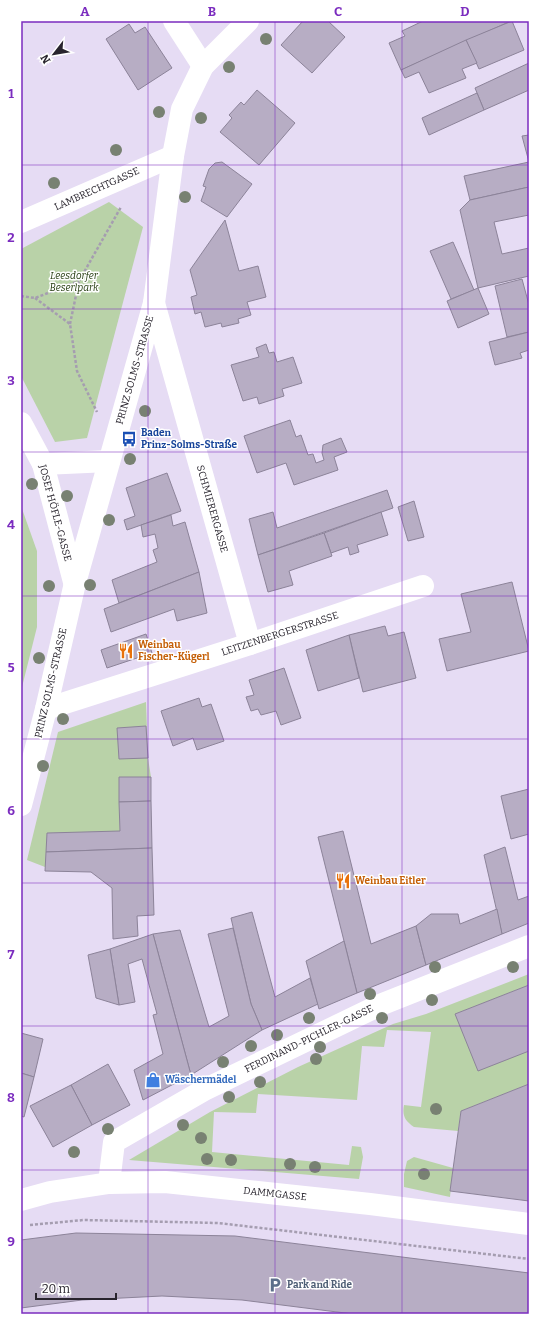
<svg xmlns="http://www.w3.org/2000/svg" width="550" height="1335" font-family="Bitter,serif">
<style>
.green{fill:#b9d2a8}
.building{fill:#b7adc4;stroke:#8c8399}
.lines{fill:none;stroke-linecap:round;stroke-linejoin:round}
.path{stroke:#a59db0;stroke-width:2.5;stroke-dasharray:3 2;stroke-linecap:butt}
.minor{stroke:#fff;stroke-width:22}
.major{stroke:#fff;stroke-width:22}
.tree{fill:#788172}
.grid{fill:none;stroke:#7b2cbf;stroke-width:1;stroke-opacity:0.55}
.labels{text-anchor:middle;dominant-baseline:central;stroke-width:3;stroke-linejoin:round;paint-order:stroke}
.street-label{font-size:10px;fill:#28242d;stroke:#fff}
.park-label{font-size:10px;font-style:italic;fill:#1e3608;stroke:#fff}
.transit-label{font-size:10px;font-weight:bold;fill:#164399;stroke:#fff;text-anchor:start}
.food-label{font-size:10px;font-weight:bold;fill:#c56008;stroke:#fff;text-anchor:start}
.shop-label{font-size:10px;font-weight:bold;fill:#366cbe;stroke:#fff;text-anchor:start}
.service-label{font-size:10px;font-weight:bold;fill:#4e5e75;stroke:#fff;text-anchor:start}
.neatline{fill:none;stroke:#7b2cbf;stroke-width:1.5}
.grid-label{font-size:13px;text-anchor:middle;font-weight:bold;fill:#7b2cbf}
</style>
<rect width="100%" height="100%" fill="#e6dcf4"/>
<g class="green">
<polygon points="109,202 143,227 87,438 55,442 21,376 21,249"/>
<polygon points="21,506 37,551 37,627 21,691"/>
<polygon points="146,702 148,758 151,777 119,778 120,831 45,867 27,860 58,732"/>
<path d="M529,974V985L456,1014L529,1051V1084L461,1111L458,1131L414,1127C405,1121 402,1116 404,1105L421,1107L431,1032L387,1030L384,1047L362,1046L357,1100L258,1094L256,1113L214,1112L212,1152L349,1165L352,1146L361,1147L363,1157L359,1179L129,1160L210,1112L298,1067L393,1024L426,1014Z"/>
<polygon points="414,1157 453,1168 450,1197 404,1187 404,1174 407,1161"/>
</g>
<g class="building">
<polygon points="303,21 328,21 345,37 312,73 281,45"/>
<polygon points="423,21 511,21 401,70 389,43 405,36 402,31"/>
<polygon points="512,21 524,50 479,69 466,40"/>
<polygon points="129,24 135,33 145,27 172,68 138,90 106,39"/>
<polygon points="466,40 477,63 462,69 466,78 429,93 419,72 405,78 401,70"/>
<polygon points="529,63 529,90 484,110 475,88"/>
<polygon points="257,90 295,123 259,165 220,132 232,118 229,115 241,102 244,105"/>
<polygon points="477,93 484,110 429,135 422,118"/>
<polygon points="529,135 529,187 470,200 464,176 529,162 522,136"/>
<polygon points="222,162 252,184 227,217 201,201 206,187 203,186 209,169 215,163"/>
<polygon points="529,187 529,215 494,222 502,254 529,248 529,276 478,288 460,210 470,200"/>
<polygon points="225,220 239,271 258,266 266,297 247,302 251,315 238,319 239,323 222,327 221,323 205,327 201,312 195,314 191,297 197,295 190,270"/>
<polygon points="453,242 474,290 451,299 430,251"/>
<polygon points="522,279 529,305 529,332 507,337 495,286"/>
<polygon points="478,288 489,314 458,328 447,301"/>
<polygon points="529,332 529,350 520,353 522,358 495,365 489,342"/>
<polygon points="266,344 269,353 274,352 277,362 293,357 302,383 282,389 284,396 259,404 257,397 243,401 231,365 259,357 256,348"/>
<polygon points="290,420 296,437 301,435 308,455 313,454 316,463 324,460 322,453 323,445 341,438 347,452 334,457 338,470 294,485 286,463 257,473 244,436"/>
<polygon points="167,473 181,511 127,530 124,520 135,516 126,488"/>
<polygon points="387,490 393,508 258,555 249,519 273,512 277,528"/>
<polygon points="414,501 424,537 408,541 398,507"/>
<polygon points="381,512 388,535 357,545 359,552 350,555 348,547 331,553 324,533"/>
<polygon points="171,515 173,526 185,522 199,572 119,603 112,580 157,562 153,550 158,548 155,534 143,537 141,525"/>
<polygon points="324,533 332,556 289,571 293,585 268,592 258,555"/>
<polygon points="199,572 207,613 177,621 174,609 111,632 104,609"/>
<polygon points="512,582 529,651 447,671 439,639 471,632 461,594"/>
<polygon points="385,626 388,636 404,632 416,678 363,692 349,635"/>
<polygon points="146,634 152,653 107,668 101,650"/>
<polygon points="349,635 359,678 318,691 306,650"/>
<polygon points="284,668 301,718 281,725 276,711 261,715 258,709 251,711 246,697 254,695 249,680"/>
<polygon points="199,698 202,707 211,704 224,741 197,750 193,738 173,746 161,711"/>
<polygon points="146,726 148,758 119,759 117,728"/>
<polygon points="119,777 151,777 151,801 119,802"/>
<polygon points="529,789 529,834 511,839 501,796"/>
<polygon points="151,801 152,848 46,852 47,833 120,831 119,802"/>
<polygon points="343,831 371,944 416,926 426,965 357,993 318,837"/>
<polygon points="505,847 518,900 529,896 529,923 502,934 484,855"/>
<polygon points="152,848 154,915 137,916 138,936 113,939 112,888 91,872 45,871 46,852"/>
<polygon points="497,909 502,934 426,965 416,926 431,914 458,914 460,924"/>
<polygon points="252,912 275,997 310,978 318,1004 262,1030 251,1004 231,918"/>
<polygon points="233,928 251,1004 262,1030 191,1075 153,934 180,930 209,1027 229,1016 208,934"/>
<polygon points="153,934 191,1075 143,1100 134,1070 163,1054 153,1015 157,1014 142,959 128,964 135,1002 119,1005 110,949"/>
<polygon points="344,941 357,993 319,1009 306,961"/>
<polygon points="110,949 119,1005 96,998 88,955"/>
<polygon points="529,985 529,1051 478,1071 455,1014"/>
<polygon points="21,1033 43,1039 34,1077 21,1073"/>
<polygon points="108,1064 130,1105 92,1125 71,1085"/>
<polygon points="21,1073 34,1077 24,1117 21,1116"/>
<polygon points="529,1084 529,1201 450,1191 461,1111"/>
<polygon points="71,1085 92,1125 53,1147 30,1106"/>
<polygon points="76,1233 235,1236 529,1273 529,1314 353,1314 242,1300 162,1296 82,1300 21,1308 21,1240"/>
</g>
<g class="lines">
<g class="path">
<polyline points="21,296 35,298 79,281"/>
<polyline points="35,298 70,324 77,371 97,412"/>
<polyline points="70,324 79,281 121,207"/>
<polyline points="30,1225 84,1220 218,1223 529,1259"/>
</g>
<g class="minor">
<polyline points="174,21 203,66"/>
<polyline points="21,222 173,156"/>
<polyline points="154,303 250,644"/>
<polyline points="21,423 43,464 74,582"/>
<polyline points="43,464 109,461"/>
<polyline points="46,709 250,644 423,586"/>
<polyline points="21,805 46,709 75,583 154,303 173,156 182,109 203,66 248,21"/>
<polyline points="109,1183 114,1142 206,1089 380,1005 529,946"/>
</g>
<polyline class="major" points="21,1200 50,1192 109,1183 165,1182 370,1204 529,1224"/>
</g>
<g class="tree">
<circle cx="266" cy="39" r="6"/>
<circle cx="229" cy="67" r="6"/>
<circle cx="159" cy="112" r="6"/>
<circle cx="201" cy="118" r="6"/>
<circle cx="116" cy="150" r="6"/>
<circle cx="54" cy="183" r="6"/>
<circle cx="185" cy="197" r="6"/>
<circle cx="145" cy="411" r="6"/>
<circle cx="130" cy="459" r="6"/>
<circle cx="32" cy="484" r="6"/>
<circle cx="67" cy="496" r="6"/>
<circle cx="109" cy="520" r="6"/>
<circle cx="90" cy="585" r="6"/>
<circle cx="49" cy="586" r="6"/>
<circle cx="39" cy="658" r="6"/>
<circle cx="63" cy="719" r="6"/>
<circle cx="43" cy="766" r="6"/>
<circle cx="435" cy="967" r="6"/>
<circle cx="513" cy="967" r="6"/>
<circle cx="370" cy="994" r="6"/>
<circle cx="432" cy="1000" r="6"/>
<circle cx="309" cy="1018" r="6"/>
<circle cx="382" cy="1018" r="6"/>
<circle cx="277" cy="1035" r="6"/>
<circle cx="251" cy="1046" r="6"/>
<circle cx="320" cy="1047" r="6"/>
<circle cx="316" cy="1059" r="6"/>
<circle cx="223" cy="1062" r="6"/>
<circle cx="260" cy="1082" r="6"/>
<circle cx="229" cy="1097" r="6"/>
<circle cx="436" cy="1109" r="6"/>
<circle cx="183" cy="1125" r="6"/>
<circle cx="108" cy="1129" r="6"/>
<circle cx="201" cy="1138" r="6"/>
<circle cx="74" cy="1152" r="6"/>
<circle cx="207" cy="1159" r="6"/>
<circle cx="231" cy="1160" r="6"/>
<circle cx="290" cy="1164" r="6"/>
<circle cx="315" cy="1167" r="6"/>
<circle cx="424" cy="1174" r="6"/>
</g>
<path class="grid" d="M148,21V1314M275,21V1314M402,21V1314M21,165H529M21,309H529M21,452H529M21,596H529M21,739H529M21,883H529M21,1026H529M21,1170H529"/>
<defs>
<g id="bus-bare" transform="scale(1.2)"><path d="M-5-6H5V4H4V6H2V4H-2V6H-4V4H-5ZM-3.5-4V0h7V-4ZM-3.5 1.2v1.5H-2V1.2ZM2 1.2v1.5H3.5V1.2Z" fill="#1a4fb4" stroke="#fff" stroke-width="2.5" paint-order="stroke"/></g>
<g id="restaurant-bare" transform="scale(1.2)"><path d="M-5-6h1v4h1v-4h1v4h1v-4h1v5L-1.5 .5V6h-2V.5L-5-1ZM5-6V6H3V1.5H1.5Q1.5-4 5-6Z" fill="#e8710a" stroke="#fff" stroke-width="2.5" paint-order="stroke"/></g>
<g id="shop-bare" transform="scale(1.2)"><path d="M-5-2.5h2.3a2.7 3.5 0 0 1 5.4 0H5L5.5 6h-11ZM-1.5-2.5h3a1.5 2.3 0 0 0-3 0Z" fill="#3f7fe0" stroke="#fff" stroke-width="2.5" paint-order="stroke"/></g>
<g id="parking-bare" transform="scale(1.2)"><path d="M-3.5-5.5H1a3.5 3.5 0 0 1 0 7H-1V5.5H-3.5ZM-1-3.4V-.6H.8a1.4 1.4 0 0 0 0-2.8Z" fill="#5c6f8a" stroke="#fff" stroke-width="2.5" paint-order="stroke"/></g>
</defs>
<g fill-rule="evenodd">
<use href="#bus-bare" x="129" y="439"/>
<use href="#restaurant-bare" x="126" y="651"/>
<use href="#restaurant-bare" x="343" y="881"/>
<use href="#shop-bare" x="153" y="1080"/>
<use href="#parking-bare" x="275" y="1285"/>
</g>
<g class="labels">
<g class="street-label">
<text transform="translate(97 189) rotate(-24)">LAMBRECHTGASSE</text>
<text transform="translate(135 370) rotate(-74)">PRINZ SOLMS-STRASSE</text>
<text transform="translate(212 509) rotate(74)">SCHMIERERGASSE</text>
<text transform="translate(55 513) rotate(75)">JOSEF HÖFLE-GASSE</text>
<text transform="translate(280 634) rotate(-18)">LEITZENBERGERSTRASSE</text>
<text transform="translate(51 683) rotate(-77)">PRINZ SOLMS-STRASSE</text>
<text transform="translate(309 1039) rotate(-26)">FERDINAND-PICHLER-GASSE</text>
<text transform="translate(275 1194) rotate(6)">DAMMGASSE</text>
</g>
<g class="park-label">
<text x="74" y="276">Leesdorfer<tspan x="74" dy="12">Beserlpark</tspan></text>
</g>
<g class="transit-label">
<text x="141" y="433">Baden<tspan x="141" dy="12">Prinz-Solms-Straße</tspan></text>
</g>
<g class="food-label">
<text x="138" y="645">Weinbau<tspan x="138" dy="12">Fischer-Kügerl</tspan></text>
<text x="355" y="881">Weinbau Eitler</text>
</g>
<g class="shop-label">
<text x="165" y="1080">Wäschermädel</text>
</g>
<g class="service-label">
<text x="287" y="1285">Park and Ride</text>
</g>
</g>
<rect width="550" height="1335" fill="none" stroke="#ffffff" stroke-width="44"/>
<g transform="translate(54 54) rotate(239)" stroke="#ffffff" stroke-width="3" paint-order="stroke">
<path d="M0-3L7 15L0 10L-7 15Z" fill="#28242d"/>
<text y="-6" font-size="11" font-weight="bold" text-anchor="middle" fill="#28242d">N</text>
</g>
<path d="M36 1293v6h80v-6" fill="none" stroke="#28242d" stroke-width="2"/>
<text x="42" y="1293" font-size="12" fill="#28242d" stroke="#ffffff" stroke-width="3" paint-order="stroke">20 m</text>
<rect x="22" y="22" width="506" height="1291" class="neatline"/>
<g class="grid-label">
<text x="85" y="16">A</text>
<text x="212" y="16">B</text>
<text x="338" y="16">C</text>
<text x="465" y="16">D</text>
<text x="11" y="98">1</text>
<text x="11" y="242">2</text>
<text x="11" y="385">3</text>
<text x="11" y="529">4</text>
<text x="11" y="672">5</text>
<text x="11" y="815">6</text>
<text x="11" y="959">7</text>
<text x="11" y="1102">8</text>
<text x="11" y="1246">9</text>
</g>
</svg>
